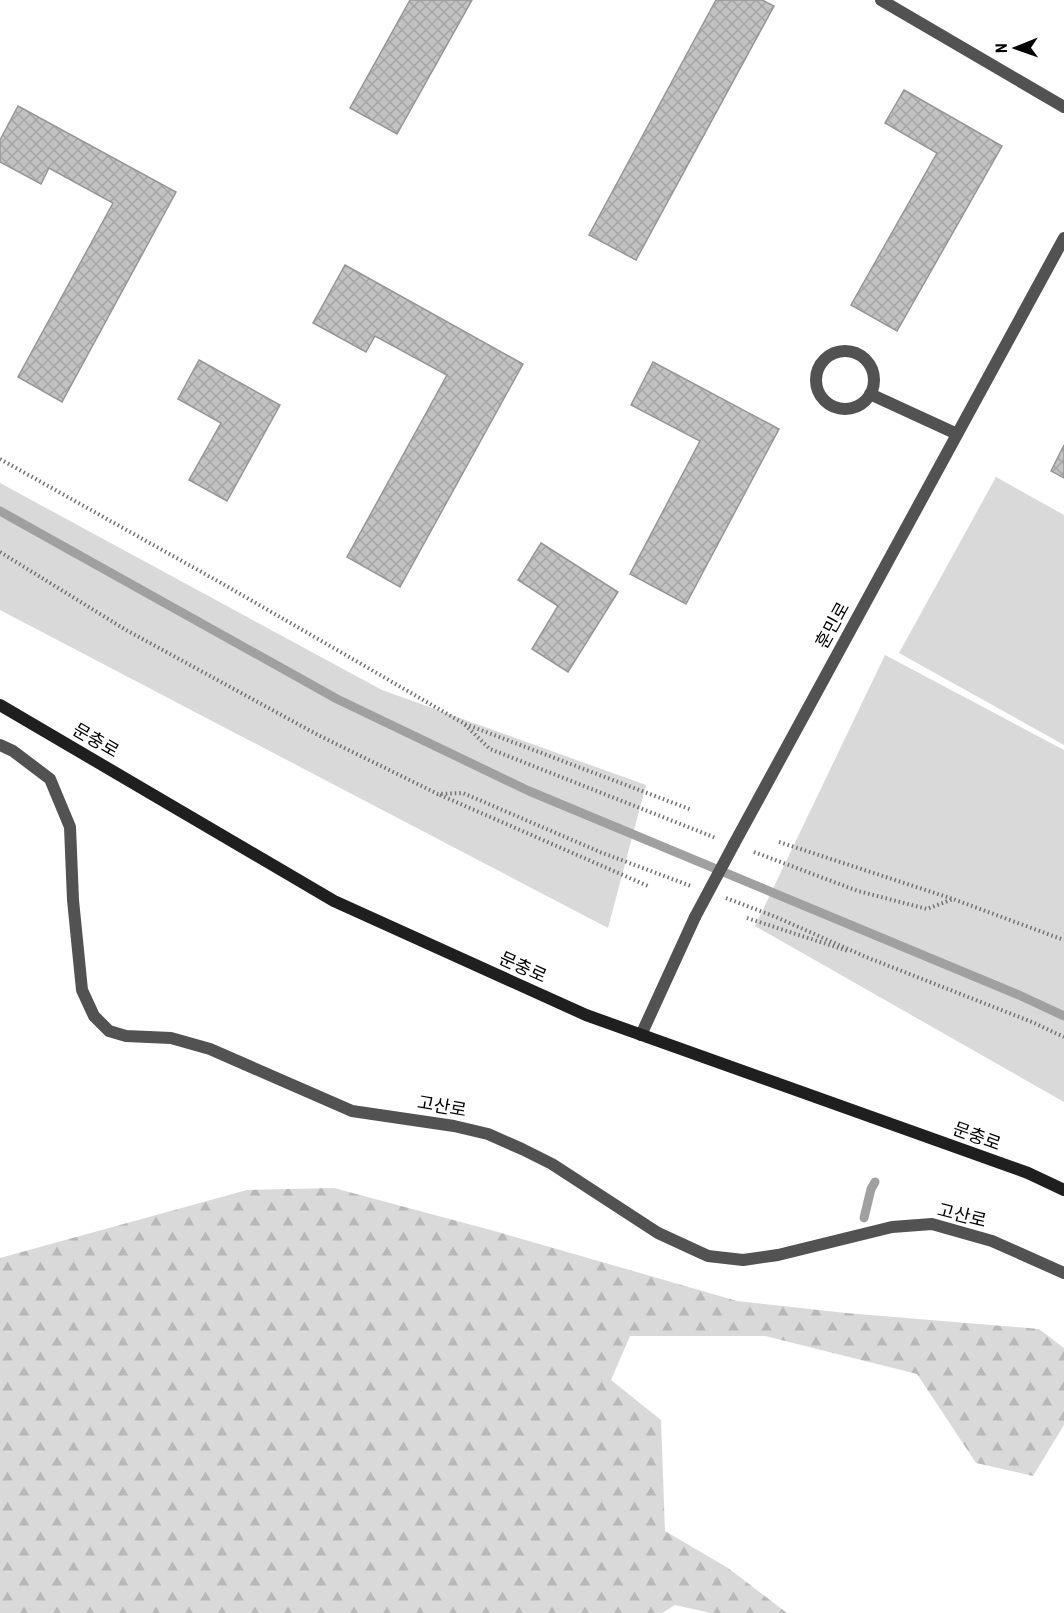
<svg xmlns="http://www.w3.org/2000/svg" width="1064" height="1613" font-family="'Roboto Condensed','Noto Sans KR',sans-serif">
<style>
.green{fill:#d9d9d9}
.forest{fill:url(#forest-firs)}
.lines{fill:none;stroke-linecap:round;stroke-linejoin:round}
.stream{stroke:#a0a0a0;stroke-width:9}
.building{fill:url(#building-cross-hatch);stroke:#969696;stroke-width:1.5}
.path{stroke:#747474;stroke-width:4;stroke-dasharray:1.5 3;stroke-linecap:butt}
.lane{stroke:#525252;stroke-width:12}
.street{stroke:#525252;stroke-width:12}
.secondary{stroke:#1f1f1f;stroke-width:12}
.street-bridge{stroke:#525252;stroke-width:12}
.labels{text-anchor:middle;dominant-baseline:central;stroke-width:4.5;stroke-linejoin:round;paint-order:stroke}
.street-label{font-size:18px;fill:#000;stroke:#fff}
</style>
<defs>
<pattern id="forest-firs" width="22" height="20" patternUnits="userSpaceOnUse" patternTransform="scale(1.5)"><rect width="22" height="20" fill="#d9d9d9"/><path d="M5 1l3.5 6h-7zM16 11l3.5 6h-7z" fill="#b8b8b8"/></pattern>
<pattern id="building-cross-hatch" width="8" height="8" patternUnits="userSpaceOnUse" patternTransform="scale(1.5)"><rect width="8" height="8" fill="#c2c2c2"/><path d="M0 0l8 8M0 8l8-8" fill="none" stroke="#a5a5a5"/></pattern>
</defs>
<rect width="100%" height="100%" fill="#fff"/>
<g class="green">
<polygon points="996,477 1064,515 1064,745 899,653"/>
<polygon points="0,483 382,690 646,785 608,928 0,610"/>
<polygon points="885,655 1064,750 1064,1102 755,926"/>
</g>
<polygon class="forest" points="334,1188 498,1232 737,1301 846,1313 1039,1329 1064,1348 1064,1425 1033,1476 976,1463 917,1374 765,1336 630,1336 611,1380 661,1420 665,1531 728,1568 787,1613 711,1613 675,1605 662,1613 0,1613 0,1258 247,1190"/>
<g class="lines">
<g class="stream">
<polyline points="0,511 337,699 529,791 1019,995 1064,1016"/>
<polyline points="864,1218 871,1189 875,1182"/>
</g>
</g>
<g class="building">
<polygon points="410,0 472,0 397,134 350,108"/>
<polygon points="716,0 762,0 774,6 636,260 589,235"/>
<polygon points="904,90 1002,146 897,331 851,305 937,153 885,123"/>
<polygon points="18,106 176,192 62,402 18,377 113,203 49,168 41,184 0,162 0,140"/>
<polygon points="345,265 523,364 400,587 347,557 447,375 375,336 366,352 313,323"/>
<polygon points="199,360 280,405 227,501 189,480 221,423 178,399"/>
<polygon points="653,362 779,429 686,604 630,574 700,441 631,405"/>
<polygon points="1064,445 1064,478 1051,471"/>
<polygon points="541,543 618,592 568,672 532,649 558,606 518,580"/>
</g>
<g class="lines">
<g class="path">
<polyline points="0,459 230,588 463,723 490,749 716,838"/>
<polyline points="0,552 126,630 318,735 438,794 463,793 600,852 691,886"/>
<polyline points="465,724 692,810"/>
<polyline points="440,795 648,886"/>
<polyline points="779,842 953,899"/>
<polyline points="754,852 858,891 927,909 953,899 1064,940"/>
<polyline points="726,898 776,917 866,957 1032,1022 1064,1037"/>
<polyline points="747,918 848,951"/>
</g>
<g class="lane">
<circle cx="845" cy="380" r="29"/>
<polyline points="870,394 957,434"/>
</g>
<g class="street">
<polyline points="881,0 1064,107"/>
<polyline points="0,745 13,751 50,779 70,827 73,900 82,990 94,1016 109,1031 126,1036 171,1038 210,1049 352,1111 454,1126 488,1134 522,1149 552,1164 658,1233 708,1256 743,1260 778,1255 892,1227 932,1224 992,1241 1064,1273"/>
<polyline points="734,844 1064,238"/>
<polyline points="641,1035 695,917"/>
</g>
<polyline class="secondary" points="0,705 334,901 586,1015 1028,1173 1064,1190"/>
<polyline class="street-bridge" points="695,917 734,844"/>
</g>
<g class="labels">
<g class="street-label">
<text transform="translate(832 625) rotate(-61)">훈민로</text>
<text transform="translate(96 740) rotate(30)">문충로</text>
<text transform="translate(523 967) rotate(24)">문충로</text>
<text transform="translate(442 1106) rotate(10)">고산로</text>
<text transform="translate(977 1136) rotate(20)">문충로</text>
<text transform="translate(962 1215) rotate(14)">고산로</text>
</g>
</g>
<g transform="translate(1016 48) rotate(269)" stroke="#ffffff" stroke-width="4.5" paint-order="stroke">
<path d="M0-4.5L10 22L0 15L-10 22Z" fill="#000000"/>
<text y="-9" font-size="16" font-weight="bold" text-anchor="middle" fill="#000000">N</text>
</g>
</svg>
